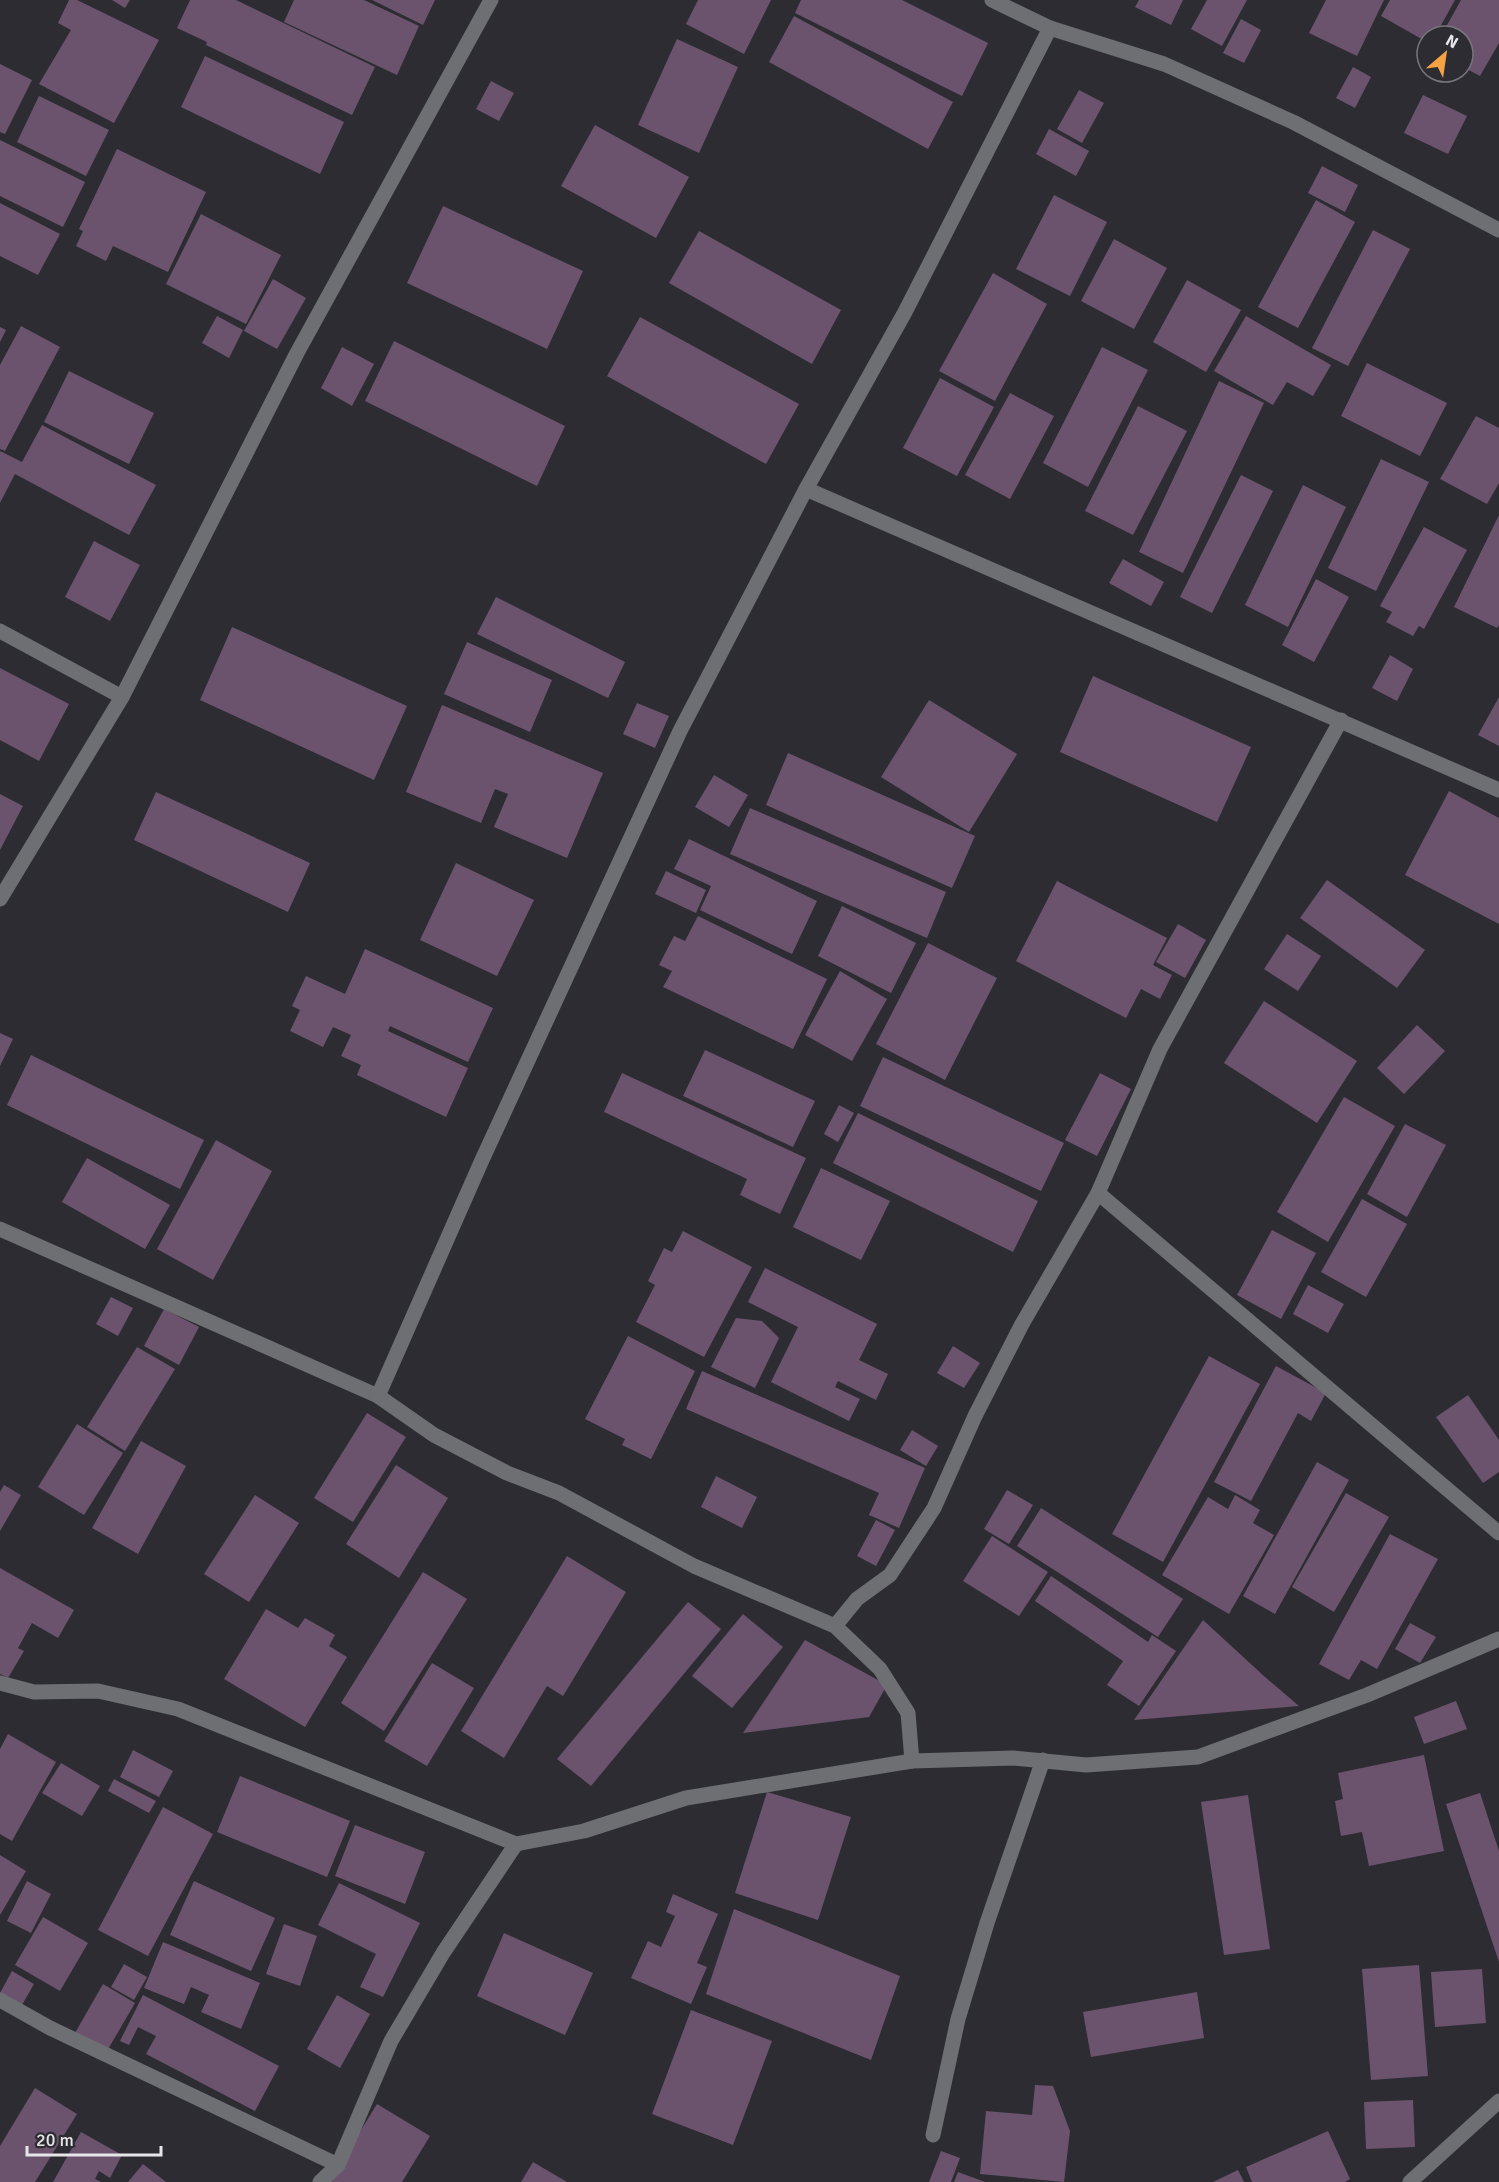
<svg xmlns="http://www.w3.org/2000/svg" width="1499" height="2182" font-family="Signika,sans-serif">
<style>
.building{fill:#6b536e}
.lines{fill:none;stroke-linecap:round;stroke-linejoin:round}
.minor{stroke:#6e6f72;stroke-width:15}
</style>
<rect width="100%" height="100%" fill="#2d2c32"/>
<g class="building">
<polygon points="69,0 77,0 159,40 114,123 39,84 71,30 58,23"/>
<polygon points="112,0 130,0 125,8"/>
<polygon points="190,0 236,0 375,67 352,115 206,45 207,42 177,28"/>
<polygon points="294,0 364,0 419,26 397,75 284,22"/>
<polygon points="372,0 435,0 423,25"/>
<polygon points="698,0 771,0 744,54 686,24"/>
<polygon points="801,0 902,0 988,43 962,96 795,13"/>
<polygon points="1139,0 1183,0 1171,25 1135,7"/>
<polygon points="1207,0 1247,0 1222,46 1191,29"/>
<polygon points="1326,0 1384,0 1357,56 1309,33"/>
<polygon points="1390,0 1455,0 1435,36 1427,36 1427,42 1381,16"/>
<polygon points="1461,0 1499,0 1499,43 1480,76 1463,67 1463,36 1441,36"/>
<polygon points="794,16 953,102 928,149 769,62"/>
<polygon points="1241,19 1261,30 1244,63 1223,53"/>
<polygon points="677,39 738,67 699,153 638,125"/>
<polygon points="205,56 344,122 320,174 181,107"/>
<polygon points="0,64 32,80 5,134 0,132"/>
<polygon points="1353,67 1371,77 1355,108 1336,98"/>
<polygon points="491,81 514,93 499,121 476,109"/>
<polygon points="1079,90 1104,103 1082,143 1057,129"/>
<polygon points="1423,95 1467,116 1448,154 1404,133"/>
<polygon points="39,96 109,130 86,176 17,142"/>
<polygon points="595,125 689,177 656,238 561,186"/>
<polygon points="1049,129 1089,151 1076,176 1036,154"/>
<polygon points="0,140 85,182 63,227 0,196"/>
<polygon points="117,149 206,192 168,272 113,246 106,261 76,246 83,231 79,229"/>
<polygon points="1322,166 1358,185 1345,212 1308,193"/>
<polygon points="1054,195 1107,222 1070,296 1016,269"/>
<polygon points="1316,200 1355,222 1298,328 1258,307"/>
<polygon points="0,203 60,234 38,275 0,256"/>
<polygon points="443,206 583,271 547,349 407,283"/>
<polygon points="201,214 281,255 246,324 166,284"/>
<polygon points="1373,230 1410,249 1348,366 1312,348"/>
<polygon points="699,231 841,310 812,364 669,283"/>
<polygon points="1114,239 1167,268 1134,329 1081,301"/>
<polygon points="993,273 1047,304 995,401 939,371"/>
<polygon points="273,279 306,298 277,349 244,331"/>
<polygon points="1187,280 1241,310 1206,372 1153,342"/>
<polygon points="217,316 243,330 229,358 202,343"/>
<polygon points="1246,316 1331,365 1313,396 1287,382 1273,405 1214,371"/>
<polygon points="640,317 799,404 766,464 607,376"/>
<polygon points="21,326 60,347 5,451 0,449 0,365"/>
<polygon points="0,327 6,330 0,342"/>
<polygon points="394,341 565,426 537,486 365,401"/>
<polygon points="342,347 374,364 352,406 321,388"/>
<polygon points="1102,347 1148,370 1088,487 1043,463"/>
<polygon points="1367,363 1447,403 1420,456 1341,416"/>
<polygon points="69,371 154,413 129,464 44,422"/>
<polygon points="940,378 994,407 957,476 903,448"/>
<polygon points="1219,381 1264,403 1183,573 1139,552"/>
<polygon points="1010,393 1054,416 1010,499 965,475"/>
<polygon points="1138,406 1187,431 1133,535 1085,511"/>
<polygon points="1476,416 1499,428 1499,483 1487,504 1440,479"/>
<polygon points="42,425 156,485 129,535 15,474 0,503 0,451 22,462"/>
<polygon points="1381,459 1429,482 1376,591 1328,568"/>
<polygon points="1241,475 1273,491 1212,613 1180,597"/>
<polygon points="1303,485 1346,507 1288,627 1245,605"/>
<polygon points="1499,515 1499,625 1497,628 1454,607"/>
<polygon points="1424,527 1467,550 1424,629 1419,626 1413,636 1386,622 1392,612 1380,606"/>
<polygon points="94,541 140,565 110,621 65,597"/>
<polygon points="1123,559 1164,582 1151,606 1109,583"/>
<polygon points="1316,579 1349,597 1314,662 1282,645"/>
<polygon points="496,597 625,662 608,698 477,634"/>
<polygon points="232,627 407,706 374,780 200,700"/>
<polygon points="467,642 552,680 530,732 444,694"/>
<polygon points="1390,655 1413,669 1397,701 1372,688"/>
<polygon points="0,668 69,704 39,761 0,740"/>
<polygon points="1093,676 1251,747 1217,822 1060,752"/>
<polygon points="1499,697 1499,746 1478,735"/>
<polygon points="929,700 1017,754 969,832 881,777"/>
<polygon points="637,703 669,716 655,748 623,734"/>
<polygon points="442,705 603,773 567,858 494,827 508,794 495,789 481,823 406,792"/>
<polygon points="788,753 975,836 952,888 766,805"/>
<polygon points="714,775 748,795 729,827 695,807"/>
<polygon points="1449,791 1499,818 1499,924 1405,875"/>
<polygon points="156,792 310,863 288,912 134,840"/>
<polygon points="0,794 23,806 0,850"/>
<polygon points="750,808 946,892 927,938 730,854"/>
<polygon points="689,839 817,901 792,954 700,910 711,886 674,869"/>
<polygon points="456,863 534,900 497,976 420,940"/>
<polygon points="666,871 706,890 696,913 655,894"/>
<polygon points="1327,880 1425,950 1397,988 1300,918"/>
<polygon points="1057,881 1167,938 1153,965 1172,975 1160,999 1141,989 1126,1018 1016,961"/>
<polygon points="842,906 916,943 891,993 818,956"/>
<polygon points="698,916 827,979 793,1049 663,987 672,971 659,965 674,936 685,941"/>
<polygon points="1178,924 1206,940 1185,978 1156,962"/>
<polygon points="1287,934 1321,956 1298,991 1264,969"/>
<polygon points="928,943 997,978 945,1080 876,1044"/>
<polygon points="365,949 493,1008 468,1062 390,1026 388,1031 468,1068 446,1117 357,1075 361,1065 341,1056 351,1035 333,1027 323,1047 290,1031 300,1010 292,1006 306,976 345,994"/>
<polygon points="840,971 887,999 852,1061 805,1035"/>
<polygon points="1264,1001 1357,1061 1317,1123 1224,1063"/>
<polygon points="1417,1025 1445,1051 1404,1094 1377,1068"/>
<polygon points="0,1033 13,1039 0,1066"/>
<polygon points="705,1050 815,1101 793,1147 683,1096"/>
<polygon points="31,1055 204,1140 180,1189 7,1105"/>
<polygon points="883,1057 1064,1143 1041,1191 860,1106"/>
<polygon points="622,1073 806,1158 780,1214 740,1195 747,1179 604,1112"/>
<polygon points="1100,1073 1131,1089 1097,1156 1065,1140"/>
<polygon points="1344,1097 1395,1126 1328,1242 1277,1212"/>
<polygon points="839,1105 854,1113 838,1142 824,1134"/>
<polygon points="858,1113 1038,1201 1013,1252 833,1163"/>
<polygon points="1405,1124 1446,1145 1407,1217 1367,1194"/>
<polygon points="216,1140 272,1171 213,1280 157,1249"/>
<polygon points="87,1158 170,1205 145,1249 62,1202"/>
<polygon points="821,1168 890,1201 861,1260 793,1227"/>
<polygon points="1362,1199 1407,1224 1366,1297 1321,1272"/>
<polygon points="1272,1230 1316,1253 1281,1319 1237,1295"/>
<polygon points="683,1231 752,1267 704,1357 636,1322 655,1285 648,1281 664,1248 672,1252"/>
<polygon points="765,1268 877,1324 859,1360 888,1374 876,1400 838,1381 835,1387 860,1399 849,1421 771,1382 798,1327 748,1302"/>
<polygon points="1308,1285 1344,1304 1328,1333 1293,1314"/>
<polygon points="111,1297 133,1308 118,1336 96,1324"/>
<polygon points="164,1309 199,1327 179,1365 144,1346"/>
<polygon points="736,1318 762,1321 779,1338 755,1388 711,1367"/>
<polygon points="628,1336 695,1371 651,1459 622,1445 625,1439 585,1419"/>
<polygon points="953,1346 980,1363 964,1388 937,1373"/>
<polygon points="137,1347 175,1369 125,1451 87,1427"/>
<polygon points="1209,1356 1260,1384 1163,1562 1112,1534"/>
<polygon points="1276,1366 1326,1393 1311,1421 1298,1413 1251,1501 1214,1482"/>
<polygon points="702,1371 925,1468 899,1528 869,1515 879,1493 686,1409"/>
<polygon points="1468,1395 1499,1440 1499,1472 1483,1483 1436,1417"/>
<polygon points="367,1413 406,1437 353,1522 314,1498"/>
<polygon points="77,1424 123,1453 84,1515 38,1487"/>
<polygon points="912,1430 938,1446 926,1466 900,1450"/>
<polygon points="141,1441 186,1466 138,1554 92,1528"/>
<polygon points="1317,1462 1349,1480 1275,1614 1243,1596"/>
<polygon points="396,1465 448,1498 399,1578 346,1544"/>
<polygon points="716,1476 757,1497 742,1528 701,1507"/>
<polygon points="4,1485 21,1495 0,1531 0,1492"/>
<polygon points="1007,1490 1033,1505 1009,1544 984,1529"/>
<polygon points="1346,1493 1389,1517 1334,1612 1292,1587"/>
<polygon points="255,1495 299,1523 249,1602 204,1574"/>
<polygon points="1235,1495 1260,1510 1253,1523 1274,1535 1229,1614 1162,1575 1208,1497 1228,1509"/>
<polygon points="1041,1508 1183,1599 1158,1637 1017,1546"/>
<polygon points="876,1520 895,1530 876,1566 857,1556"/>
<polygon points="1390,1534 1438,1559 1377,1669 1361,1660 1349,1680 1319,1664"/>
<polygon points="992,1536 1048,1572 1019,1616 963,1581"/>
<polygon points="567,1556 626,1592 563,1696 547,1686 504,1758 461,1731"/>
<polygon points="0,1568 74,1610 58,1638 32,1623 18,1648 24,1651 8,1678 0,1674"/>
<polygon points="423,1572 467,1599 384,1731 341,1703"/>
<polygon points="1051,1576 1148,1642 1152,1635 1176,1651 1139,1706 1107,1685 1123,1661 1035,1601"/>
<polygon points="688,1602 721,1629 591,1786 557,1759"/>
<polygon points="266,1609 298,1628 305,1618 335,1635 329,1646 347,1657 305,1727 224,1679"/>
<polygon points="743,1614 783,1647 732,1708 692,1676"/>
<polygon points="1203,1620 1265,1677 1299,1706 1134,1720"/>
<polygon points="1410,1623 1436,1637 1420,1663 1395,1649"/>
<polygon points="805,1640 887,1685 869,1717 743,1733"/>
<polygon points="432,1663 474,1688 427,1766 384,1741"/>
<polygon points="1456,1701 1467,1729 1424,1744 1414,1717"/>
<polygon points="8,1734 56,1762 12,1841 0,1834 0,1749"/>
<polygon points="133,1750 173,1771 159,1797 120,1777"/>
<polygon points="1424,1755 1444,1851 1369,1866 1362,1832 1341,1836 1335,1801 1343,1799 1338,1773"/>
<polygon points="61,1763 100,1786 82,1816 42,1793"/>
<polygon points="240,1776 350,1821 327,1877 217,1832"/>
<polygon points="114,1779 156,1801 149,1813 108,1791"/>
<polygon points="767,1792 851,1817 818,1920 735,1893"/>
<polygon points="1480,1793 1499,1851 1499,1962 1446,1804"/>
<polygon points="1248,1795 1270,1949 1224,1955 1201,1802"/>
<polygon points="163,1807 213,1834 148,1956 98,1930"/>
<polygon points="355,1825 425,1852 405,1904 335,1876"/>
<polygon points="0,1855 26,1871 0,1915"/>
<polygon points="27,1881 51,1894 31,1933 7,1921"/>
<polygon points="194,1881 275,1918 251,1971 170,1935"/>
<polygon points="339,1883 420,1923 383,1997 360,1987 376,1954 318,1925"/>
<polygon points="673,1894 718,1914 697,1963 707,1967 691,2004 631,1978 648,1941 661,1947 675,1916 666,1912"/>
<polygon points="734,1909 900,1976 871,2060 706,1994"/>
<polygon points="43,1917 88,1943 60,1991 15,1965"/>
<polygon points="284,1924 317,1936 300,1986 266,1974"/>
<polygon points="504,1933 593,1973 565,2035 477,1996"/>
<polygon points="163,1942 260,1983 241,2029 201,2012 209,1995 191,1987 184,2004 144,1988"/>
<polygon points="124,1964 147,1977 134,2000 111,1987"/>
<polygon points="1419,1965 1428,2076 1371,2080 1362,1969"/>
<polygon points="1482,1969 1486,2023 1435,2027 1431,1972"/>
<polygon points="12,1971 34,1984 22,2005 0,1993"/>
<polygon points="103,1984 135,2003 107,2051 75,2033"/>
<polygon points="1197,1992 1204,2038 1091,2057 1083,2012"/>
<polygon points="143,1995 279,2066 255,2111 146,2054 156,2036 138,2027 129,2045 120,2041"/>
<polygon points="337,1995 370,2014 340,2068 307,2049"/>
<polygon points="691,2010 772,2041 733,2145 652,2114"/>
<polygon points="1035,2085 1053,2086 1070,2131 1064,2182 980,2174 986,2111 1032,2115"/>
<polygon points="35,2088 77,2114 35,2182 0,2182 0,2146"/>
<polygon points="1413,2100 1415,2147 1366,2149 1364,2102"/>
<polygon points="377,2104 430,2136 402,2182 329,2182"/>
<polygon points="1328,2131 1350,2179 1345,2182 1252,2182 1246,2167"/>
<polygon points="81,2132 122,2155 110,2178 99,2171 95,2179 101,2182 53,2182"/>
<polygon points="941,2151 960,2158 951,2182 929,2182"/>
<polygon points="533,2162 567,2182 521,2182"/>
<polygon points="143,2164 166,2182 128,2182"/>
<polygon points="1238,2170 1244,2182 1213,2182"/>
<polygon points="958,2172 985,2182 954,2182"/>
</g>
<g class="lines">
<g class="minor">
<polyline points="992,0 1050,28 1164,64 1293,122 1499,230"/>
<polyline points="806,489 1499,790"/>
<polyline points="0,631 122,697"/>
<polyline points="0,899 122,697 297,353 491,0"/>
<polyline points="1098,1193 1499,1533"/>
<polyline points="0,1229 378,1396 434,1435 507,1473 559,1493 694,1566 835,1626 880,1669 908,1713 912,1761"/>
<polyline points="378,1396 482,1160 680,731 806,489 905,312 1050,28"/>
<polyline points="835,1626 857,1599 890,1575 934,1508 975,1416 1022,1324 1098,1193 1160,1049 1341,720"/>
<polyline points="0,1683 34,1692 98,1691 178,1709 516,1844 584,1831 686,1798 912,1761 1013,1758 1086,1765 1198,1757 1367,1695 1499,1639"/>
<polyline points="0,2000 50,2028 338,2165"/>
<polyline points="933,2135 958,2019 987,1923 1043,1760"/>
<polyline points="320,2182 338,2165 391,2041 443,1953 516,1844"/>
<polyline points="1410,2182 1499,2101"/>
</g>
</g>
<g transform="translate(1445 54) rotate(29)"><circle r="28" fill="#2d2c32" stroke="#77767c" stroke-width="1.5"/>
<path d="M0-4.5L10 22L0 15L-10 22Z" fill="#f4a344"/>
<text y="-9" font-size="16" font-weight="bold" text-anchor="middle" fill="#e6e6ea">N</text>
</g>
<path d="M27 2146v9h134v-9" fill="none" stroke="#e6e6ea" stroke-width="3"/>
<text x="36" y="2146" font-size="18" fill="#e6e6ea" stroke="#2d2c32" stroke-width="4.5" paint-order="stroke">20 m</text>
</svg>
